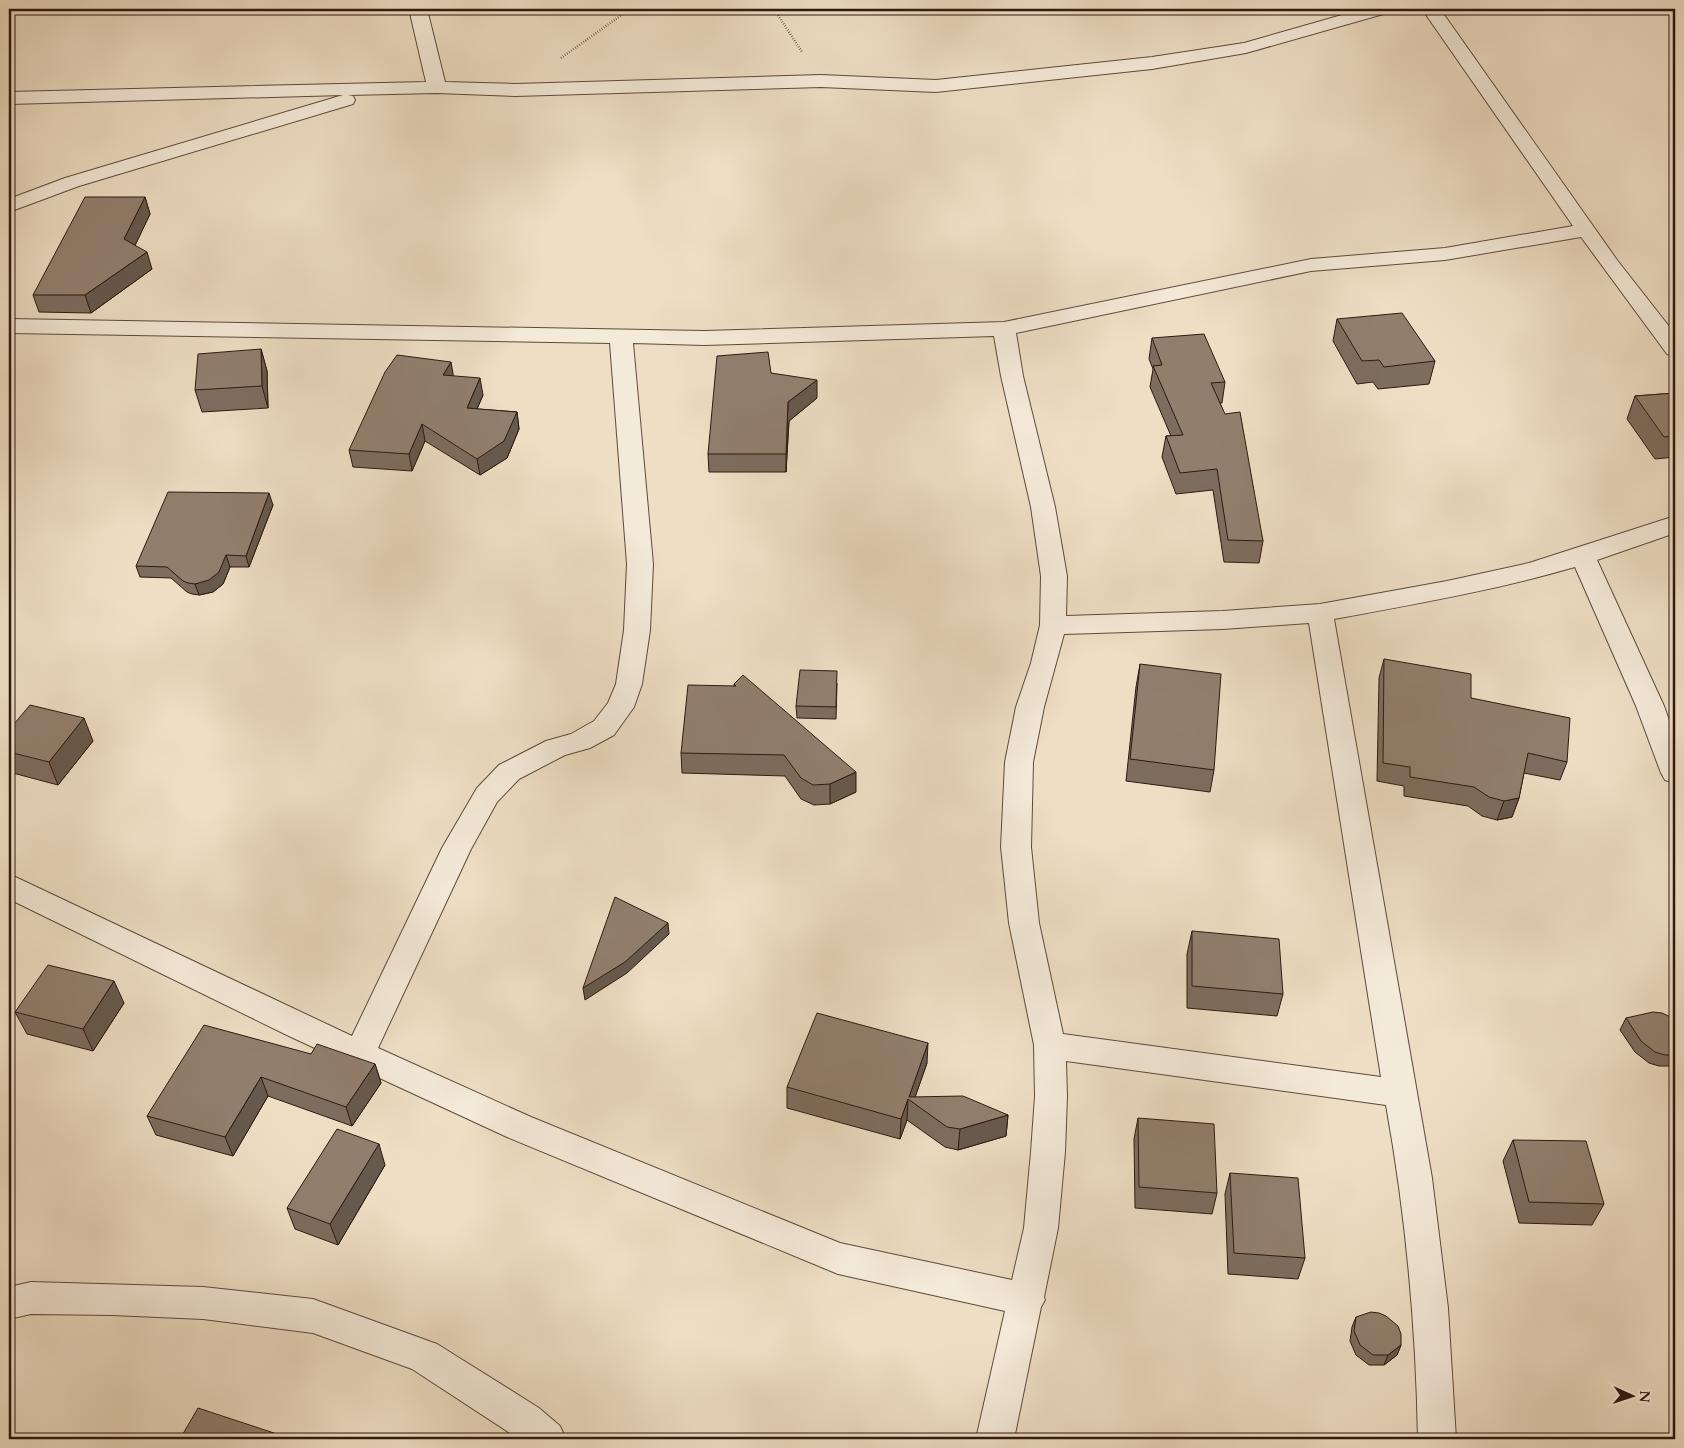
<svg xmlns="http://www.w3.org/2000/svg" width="1684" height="1448" font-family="Cardo,serif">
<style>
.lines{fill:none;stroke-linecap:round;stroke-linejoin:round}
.minor-casing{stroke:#5d4a3d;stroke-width:2}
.path{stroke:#2d1910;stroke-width:2.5;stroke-dasharray:0.5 2;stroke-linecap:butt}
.minor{fill:#f4ead9;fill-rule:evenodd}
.wall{fill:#7d6d5f;stroke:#2d1910}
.shaded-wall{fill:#66594d;stroke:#2d1910}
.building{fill:#917f6e;stroke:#2d1910}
</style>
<rect width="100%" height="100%" fill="#eedec4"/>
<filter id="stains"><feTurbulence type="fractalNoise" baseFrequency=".004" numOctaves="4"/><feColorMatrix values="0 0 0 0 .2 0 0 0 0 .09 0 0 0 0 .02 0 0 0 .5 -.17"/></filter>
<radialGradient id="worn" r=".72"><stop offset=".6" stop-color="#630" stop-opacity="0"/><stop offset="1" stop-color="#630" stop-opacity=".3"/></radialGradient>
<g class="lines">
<g class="minor-casing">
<g id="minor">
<polygon points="409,9 427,9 445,82 515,84 821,75 936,80 1152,57 1244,43 1363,9 1390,9 1387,13 1246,53 1152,69 936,92 821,87 515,96 437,93 348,95 353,96 355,100 353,104 79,186 9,212 9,199 65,178 343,95 9,104 9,92 426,82"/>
<path d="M1422,9H1440L1617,260L1675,334V356L1667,354L1581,237L1445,260L1311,271L1016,333L1023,376L1055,507L1067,576L1066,616L1223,611L1320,604L1447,581L1529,563L1675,516V533L1597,560L1664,706L1675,737V783L1665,780L1661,773L1636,706L1575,567C1496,590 1415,604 1334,619L1432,1178L1448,1308L1456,1439H1418C1416,1327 1406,1216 1386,1105L1066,1061L1067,1096L1065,1152L1058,1228L1044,1297L1045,1300L1041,1307L1014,1439H976L1005,1311L838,1274L826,1269L507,1137L291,1037L9,899V874L352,1036L442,848L477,788L499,765L546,741L571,734L594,721L608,703L616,684L624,630L627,564L610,343L9,333V319L704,331L1004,322L1311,259L1445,248L1573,226ZM994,336L1001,376L1031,507L1041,576L1040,625L1031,663L1016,707L1005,762L1001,847L1009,923L1034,1045L1035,1096L1031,1152L1024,1228L1012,1280L840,1243L531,1117L378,1048L471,849L497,802L519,779L565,755L590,748L614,735L634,707L642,684L650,630L653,564L633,343L704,345ZM1309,623L1381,1077L1063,1034L1039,923L1031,847L1033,762L1044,707L1064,634L1223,629Z"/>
<polygon points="31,1282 203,1287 313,1299 437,1344 539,1408 560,1426 566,1439 519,1439 412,1369 313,1333 203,1319 112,1315 31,1314 9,1319 9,1287"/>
</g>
</g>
<g class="path">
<polyline points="774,9 802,52"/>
<polyline points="561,58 630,9"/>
</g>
<use href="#minor" class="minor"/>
</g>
<g class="wall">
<polygon points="145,197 150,214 135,245 152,269 91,313 39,312 33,295"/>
<polygon points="1337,319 1435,361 1429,384 1378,389 1373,382 1357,384 1333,341"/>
<polygon points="1152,338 1225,382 1222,403 1220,403 1263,541 1259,563 1224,562 1213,490 1176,494 1162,457 1166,436 1171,436 1150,387 1153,369 1149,359"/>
<polygon points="261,349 267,371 268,408 202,412 195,390"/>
<polygon points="771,373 817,398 789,421 786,472 709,472 708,454"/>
<polygon points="453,376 483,395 477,409 517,412 519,429 507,458 480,475 425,441 412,471 353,467 349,450"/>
<polygon points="1675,393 1675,457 1655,459 1627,419 1635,396"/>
<polygon points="273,505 249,567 230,567 223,584 213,592 199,595 192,594 187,592 171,578 140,577 136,566"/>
<polygon points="1384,659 1471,698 1567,762 1560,780 1524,773 1519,798 1512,817 1497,820 1482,816 1468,806 1404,796 1404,786 1377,781 1379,678"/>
<polygon points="1140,664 1214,770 1210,792 1126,781 1136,687"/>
<polygon points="837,683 836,719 797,718 796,706"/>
<polygon points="734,684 856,792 830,804 814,805 801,799 785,776 682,773 681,753 734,686"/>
<polygon points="9,730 93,741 58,785 9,772"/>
<polygon points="1192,931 1283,994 1277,1016 1187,1008 1187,954"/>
<polygon points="124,1003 93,1051 27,1034 15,1012"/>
<polygon points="1626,1018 1675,1019 1675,1066 1659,1066 1649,1063 1635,1052 1620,1030"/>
<polygon points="311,1054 375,1064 381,1083 352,1126 268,1096 233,1156 156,1135 147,1116"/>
<polygon points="927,1063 915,1097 1008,1115 1006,1136 958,1150 945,1147 907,1120 900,1139 787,1108 787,1087"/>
<polygon points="1138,1118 1217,1193 1212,1214 1135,1208 1134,1139"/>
<polygon points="1513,1140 1604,1204 1592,1225 1519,1223 1503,1161"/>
<polygon points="385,1165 338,1245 295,1229 287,1208"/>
<polygon points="1230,1173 1305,1258 1298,1279 1228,1274 1225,1194"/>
<polygon points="1356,1317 1401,1345 1397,1355 1384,1365 1369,1365 1356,1355 1350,1341 1352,1327"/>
</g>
<g class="shaded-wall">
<polygon points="145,197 150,214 130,256 124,239"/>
<polygon points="147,252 152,269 91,313 85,295"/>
<polygon points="261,349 267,371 268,408 262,386"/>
<polygon points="451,362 454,379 443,375"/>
<polygon points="480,378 483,395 470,425 467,408"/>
<polygon points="817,380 817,398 789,421 786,472 786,454 788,402"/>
<polygon points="517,412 519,429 507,458 480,475 477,459"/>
<polygon points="422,424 425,441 412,471 409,454"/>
<polygon points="269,493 273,505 249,567 246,556"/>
<polygon points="226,555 230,567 223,584 213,592 199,595 195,584"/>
<polygon points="84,718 93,741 58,785 49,762"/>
<polygon points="856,772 856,792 830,804 830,784"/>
<polygon points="1519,798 1512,817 1497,820 1504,801"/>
<polygon points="668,923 669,934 627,973 585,1000 583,988"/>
<polygon points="114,981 124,1003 93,1051 83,1029"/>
<polygon points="928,1043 927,1063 913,1103 909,1097"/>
<polygon points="375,1064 381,1083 352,1126 346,1107"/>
<polygon points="261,1077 268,1096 233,1156 225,1137"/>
<polygon points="908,1099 907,1120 900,1139 901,1119"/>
<polygon points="1008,1115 1006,1136 958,1150 960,1129"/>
<polygon points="379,1144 385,1165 338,1245 330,1224"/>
<polygon points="1401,1345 1397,1355 1384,1365 1388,1355"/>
</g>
<g class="building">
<polygon points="85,197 145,197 124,239 147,252 85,295 33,295"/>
<polygon points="1402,313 1435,361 1384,367 1379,360 1362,361 1337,319"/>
<polygon points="1204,334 1225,382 1211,383 1225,414 1240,412 1263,541 1228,540 1217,469 1180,473 1166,436 1183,435 1153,366 1162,365 1152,338"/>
<polygon points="261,349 262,386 195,390 198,354"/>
<polygon points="768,352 771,373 817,380 788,402 786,454 708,454 717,356"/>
<polygon points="397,355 451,362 443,375 480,378 467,408 517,412 504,441 477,459 422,424 409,454 349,450 385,372"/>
<polygon points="1675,393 1675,436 1664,437 1635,396"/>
<polygon points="168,492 269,493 246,556 226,555 219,572 209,580 195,584 188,583 183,581 167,567 136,566"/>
<polygon points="1384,659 1471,674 1471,698 1570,718 1567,762 1528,753 1519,798 1504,801 1489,797 1474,787 1410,777 1410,767 1383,763"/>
<polygon points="1140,664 1221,674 1214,770 1130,759"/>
<polygon points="800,670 837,671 836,707 796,706"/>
<polygon points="743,675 856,772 830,784 813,785 801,778 784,755 681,753 688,685 736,686 734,684"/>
<polygon points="30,705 84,718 49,762 9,752 9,730"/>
<polygon points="615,897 668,923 625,962 583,988"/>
<polygon points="1192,931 1279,939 1283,994 1192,986"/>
<polygon points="48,965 114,981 83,1029 15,1012"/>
<polygon points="1653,1012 1662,1013 1675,1019 1675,1055 1665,1055 1655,1052 1641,1041 1626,1018"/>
<polygon points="817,1013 928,1043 909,1097 963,1096 1008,1115 960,1129 947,1127 908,1099 901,1119 787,1087"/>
<polygon points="204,1025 311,1054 317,1044 375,1064 346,1107 261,1077 225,1137 147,1116"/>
<polygon points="1138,1118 1214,1124 1217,1193 1139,1187"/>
<polygon points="337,1129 379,1144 330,1224 287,1208"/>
<polygon points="1513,1140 1586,1141 1604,1204 1529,1202"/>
<polygon points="1230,1173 1298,1178 1305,1258 1234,1253"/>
<polygon points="1371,1312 1379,1313 1386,1316 1398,1326 1401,1334 1401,1345 1388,1355 1373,1355 1360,1345 1354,1331 1356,1317"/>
<polygon points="198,1408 280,1435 278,1439 180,1439"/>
</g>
<rect width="1684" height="1448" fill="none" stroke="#eedec4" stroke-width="30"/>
<rect x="10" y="10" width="1664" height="1428" fill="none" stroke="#2d1910" stroke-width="2.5"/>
<rect x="15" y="15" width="1654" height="1418" fill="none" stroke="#2d1910"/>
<g transform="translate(1632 1396) rotate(93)" stroke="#f4ead9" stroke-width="4" paint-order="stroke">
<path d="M0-4L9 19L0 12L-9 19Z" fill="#2d1910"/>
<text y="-8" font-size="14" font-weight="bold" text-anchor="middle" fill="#2d1910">N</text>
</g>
<rect width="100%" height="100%" filter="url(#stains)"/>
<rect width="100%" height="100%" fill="url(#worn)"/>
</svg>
